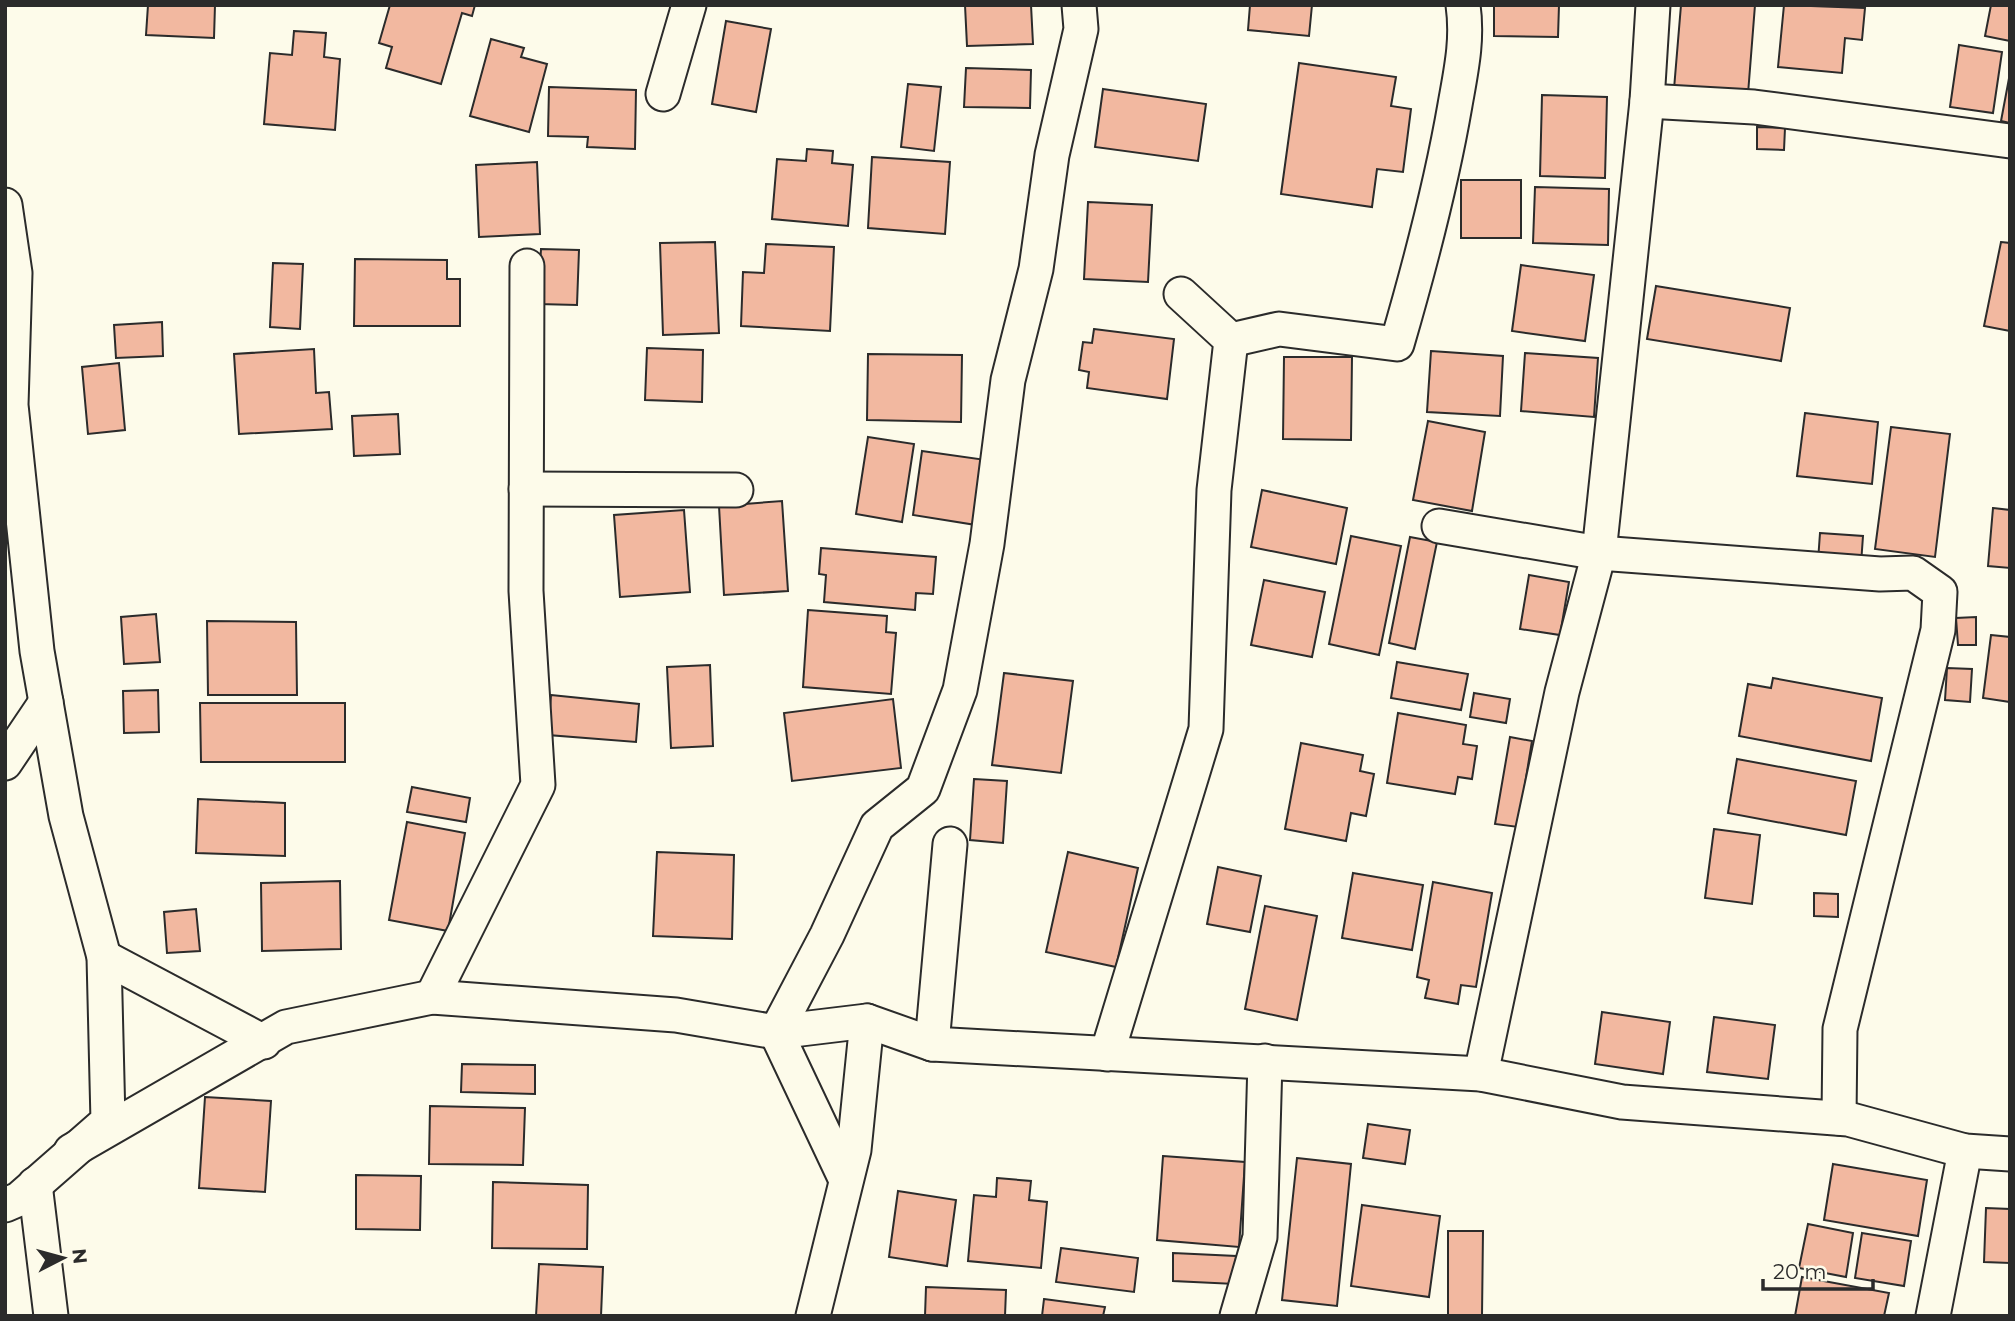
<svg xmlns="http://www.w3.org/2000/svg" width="2015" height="1321" font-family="Montserrat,sans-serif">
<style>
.building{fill:#f2b8a0;stroke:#2b2b2b;stroke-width:2}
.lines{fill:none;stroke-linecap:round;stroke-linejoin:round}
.street-casing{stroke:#2b2b2b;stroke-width:37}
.street{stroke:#fdfbea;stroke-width:33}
</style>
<rect width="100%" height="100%" fill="#fdfbea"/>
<g class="building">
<polygon points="148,5 215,5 214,38 146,35"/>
<polygon points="390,5 475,5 472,16 462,13 441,84 386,68 392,47 379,43"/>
<polygon points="965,5 1031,5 1033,44 967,46"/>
<polygon points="1250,5 1312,5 1309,36 1248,30"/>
<polygon points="1494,5 1559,5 1558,37 1494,36"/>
<polygon points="1681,5 1755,5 1748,94 1674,89"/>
<polygon points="1784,5 1865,8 1862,40 1845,38 1842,73 1778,67"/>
<polygon points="1991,5 2010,5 2010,41 1985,36"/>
<polygon points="726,21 771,29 756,112 712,104"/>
<polygon points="294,31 326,33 324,57 340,59 335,130 264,124 270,53 292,55"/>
<polygon points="491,39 524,48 521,57 547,64 529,132 470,116"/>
<polygon points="1959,45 2002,52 1993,113 1950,107"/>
<polygon points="1299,63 1396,77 1391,106 1411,109 1403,172 1377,169 1372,207 1281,194"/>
<polygon points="966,68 1031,70 1030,108 964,107"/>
<polygon points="2010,73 2010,123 2001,121"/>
<polygon points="908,84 941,87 934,151 901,147"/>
<polygon points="549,87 636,90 635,149 587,147 588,137 548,136"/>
<polygon points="1103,89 1206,104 1198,161 1095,147"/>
<polygon points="1542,95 1607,97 1605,178 1540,176"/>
<polygon points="1757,127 1785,128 1784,150 1757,149"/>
<polygon points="807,149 833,151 832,163 853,165 848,226 772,219 777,159 806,161"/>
<polygon points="872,157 950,162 945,234 868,228"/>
<polygon points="537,162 540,234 479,237 476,165"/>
<rect x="1461" y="180" width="60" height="58"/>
<polygon points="1535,187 1609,189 1608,245 1533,243"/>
<polygon points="1088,202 1152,205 1148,282 1084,279"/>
<polygon points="715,242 719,333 663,335 660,243"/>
<polygon points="2001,242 2010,243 2010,331 1984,326"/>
<polygon points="766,244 834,247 830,331 741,326 743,272 764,273"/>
<polygon points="541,249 579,250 577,305 538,304"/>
<polygon points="355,259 447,260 447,279 460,279 460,326 354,326"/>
<polygon points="273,263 303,264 300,329 270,327"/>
<polygon points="1521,265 1594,275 1585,341 1512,331"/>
<polygon points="1656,286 1790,308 1781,361 1647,339"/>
<polygon points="162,322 163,356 116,358 114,325"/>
<polygon points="1094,329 1174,339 1167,399 1087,388 1089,372 1079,370 1083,342 1092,343"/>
<polygon points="647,348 703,350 702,402 645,400"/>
<polygon points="314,349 316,393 329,392 332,429 239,434 234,354"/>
<polygon points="1431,351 1503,356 1500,416 1427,412"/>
<polygon points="1525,353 1598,358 1594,417 1521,411"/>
<polygon points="868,354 962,355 961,422 867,420"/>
<polygon points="1284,357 1352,357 1351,440 1283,439"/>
<polygon points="119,363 125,430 88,434 82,367"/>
<polygon points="1805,413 1878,422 1872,484 1797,476"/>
<polygon points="398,414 400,454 354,456 352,416"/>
<polygon points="1428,421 1485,432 1472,511 1413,500"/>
<polygon points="1891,427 1950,434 1935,557 1875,549"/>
<polygon points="868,437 914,444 902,522 856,514"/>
<polygon points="922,451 986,460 976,525 913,515"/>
<polygon points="1262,490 1347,508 1336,564 1251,547"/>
<polygon points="782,501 788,591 724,595 719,506"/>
<polygon points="1993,508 2010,510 2010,568 1988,566"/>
<polygon points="684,510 690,592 620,597 614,515"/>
<polygon points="1820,533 1863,536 1861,564 1818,561"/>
<polygon points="1351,536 1401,546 1379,655 1329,644"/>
<polygon points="1410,537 1437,542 1415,649 1389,643"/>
<polygon points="821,548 936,557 933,594 916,593 915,610 824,602 826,575 819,574"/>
<polygon points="1529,575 1569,582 1560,635 1520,629"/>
<polygon points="1264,580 1325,592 1312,657 1251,645"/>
<polygon points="808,610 887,616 886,632 896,633 891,694 803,687"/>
<polygon points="156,614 160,662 124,664 121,617"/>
<polygon points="1976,617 1976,645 1958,645 1956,618"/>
<polygon points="207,621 296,622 297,695 208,695"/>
<polygon points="1991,635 2010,637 2010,702 1983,698"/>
<polygon points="1397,662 1468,674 1461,710 1391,698"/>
<polygon points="710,665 713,746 671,748 667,667"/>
<polygon points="1947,668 1972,669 1970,702 1945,700"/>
<polygon points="1004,673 1073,681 1061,773 992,765"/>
<polygon points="1773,678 1882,698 1871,761 1739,736 1748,684 1771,688"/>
<polygon points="158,690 159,732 124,733 123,691"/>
<polygon points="1474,693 1510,699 1506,723 1470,717"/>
<polygon points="551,695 639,704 636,742 548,735"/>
<polygon points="893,699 901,768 792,781 784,713"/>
<polygon points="200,703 345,703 345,762 201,762"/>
<polygon points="1398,713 1466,725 1463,744 1477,746 1472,779 1458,777 1455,794 1387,783"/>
<polygon points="1510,737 1532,741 1518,827 1495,824"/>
<polygon points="1301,743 1363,755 1360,771 1374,774 1366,816 1351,813 1346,841 1285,829"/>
<polygon points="1737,759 1856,781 1846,835 1728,813"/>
<polygon points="974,779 1007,781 1003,843 970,840"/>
<polygon points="412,787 470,798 466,822 407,812"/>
<polygon points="198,799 285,803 285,856 196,853"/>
<polygon points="407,822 465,833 448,931 389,920"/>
<polygon points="1714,829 1760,835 1752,904 1705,898"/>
<polygon points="657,852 734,855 732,939 653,936"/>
<polygon points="1068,852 1138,868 1116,967 1046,952"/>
<polygon points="1218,867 1261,876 1250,932 1207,924"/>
<polygon points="1353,873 1423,885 1412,950 1342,938"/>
<polygon points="340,881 341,949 262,951 261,883"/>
<polygon points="1433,882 1492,893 1476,987 1461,985 1458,1004 1425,998 1429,980 1417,977"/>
<polygon points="1814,893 1838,894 1838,917 1814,916"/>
<polygon points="1265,906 1317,916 1297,1020 1245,1009"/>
<polygon points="196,909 200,951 167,953 164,912"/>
<polygon points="1602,1012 1670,1022 1663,1074 1595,1064"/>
<polygon points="1714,1017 1775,1025 1768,1079 1707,1072"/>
<polygon points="462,1064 535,1065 535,1094 461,1092"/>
<polygon points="205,1097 271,1101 265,1192 199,1188"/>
<polygon points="430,1106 525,1108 523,1165 429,1164"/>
<polygon points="1368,1124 1410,1130 1405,1164 1363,1158"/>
<polygon points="1163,1156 1245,1162 1239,1247 1157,1240"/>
<polygon points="1297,1158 1351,1164 1337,1306 1282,1300"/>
<polygon points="1833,1164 1927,1180 1918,1236 1824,1220"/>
<polygon points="356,1175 421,1176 420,1230 356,1229"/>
<polygon points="997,1178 1031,1181 1029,1200 1047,1202 1041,1268 968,1261 974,1195 996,1197"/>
<polygon points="493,1182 588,1185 587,1249 492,1248"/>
<polygon points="898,1191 956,1200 947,1266 889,1257"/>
<polygon points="1362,1205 1440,1216 1429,1297 1351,1286"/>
<polygon points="1986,1208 2010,1209 2010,1263 1984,1262"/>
<polygon points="1808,1224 1853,1233 1846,1277 1799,1268"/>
<polygon points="1448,1231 1483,1231 1482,1316 1448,1316"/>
<polygon points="1862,1233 1911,1241 1904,1286 1855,1278"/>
<polygon points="1061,1248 1138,1258 1134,1292 1056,1282"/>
<polygon points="1173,1253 1236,1256 1235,1284 1173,1281"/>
<polygon points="539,1264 603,1267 601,1316 536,1316"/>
<polygon points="1802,1277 1889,1293 1884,1316 1795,1316"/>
<polygon points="926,1287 1006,1290 1005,1316 925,1316"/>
<polygon points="1044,1299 1105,1307 1103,1316 1042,1316"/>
</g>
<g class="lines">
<g class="street-casing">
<g id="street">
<polyline points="663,94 689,5"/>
<polyline points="1647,101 1754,107 2010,141"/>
<polyline points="5,205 15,273 11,405 37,651 66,816 104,957 108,1121 19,1199 5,1205"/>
<path d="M1231,340L1279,329L1397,344C1420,265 1441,186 1455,105C1461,71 1468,40 1463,5"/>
<polyline points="526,489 736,490"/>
<polyline points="1439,526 1599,553 1880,574 1913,573 1940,592 1938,630 1840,1029 1839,1118"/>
<polyline points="5,763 46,702"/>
<polyline points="104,957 264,1042"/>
<polyline points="432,997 538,785 526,591 527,266"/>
<polyline points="932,1044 950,844"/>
<polyline points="1107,1054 1206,729 1214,490 1231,340 1181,294"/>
<polyline points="1481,1074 1562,692 1599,553 1647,101 1653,5"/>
<polyline points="71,1151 286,1027 432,997 676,1015 776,1032 867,1021 932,1044 1481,1074 1622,1102 1848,1119 1965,1151 2010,1154"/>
<polyline points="846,1180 776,1032 827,935 877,826 923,789 960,690 987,544 1008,380 1036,269 1052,155 1081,29 1079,5"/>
<polyline points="35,1184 51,1316"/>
<polyline points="813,1316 854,1150 867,1021"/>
<polyline points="1237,1316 1260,1237 1265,1061"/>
<polyline points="1933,1316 1965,1151"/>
</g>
</g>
<use href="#street" class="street"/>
</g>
<rect width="2015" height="1321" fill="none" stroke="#2b2b2b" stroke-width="14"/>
<g transform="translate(63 1258) rotate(84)" stroke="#fdfbea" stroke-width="5" paint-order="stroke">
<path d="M0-5L12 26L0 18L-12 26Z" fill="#2b2b2b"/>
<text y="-10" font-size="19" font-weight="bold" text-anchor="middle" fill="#2b2b2b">N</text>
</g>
<path d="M1763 1279v10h110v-10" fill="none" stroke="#2b2b2b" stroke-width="3.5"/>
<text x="1773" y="1279" font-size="21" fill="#2b2b2b" stroke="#fdfbea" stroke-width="5" paint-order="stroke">20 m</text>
</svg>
